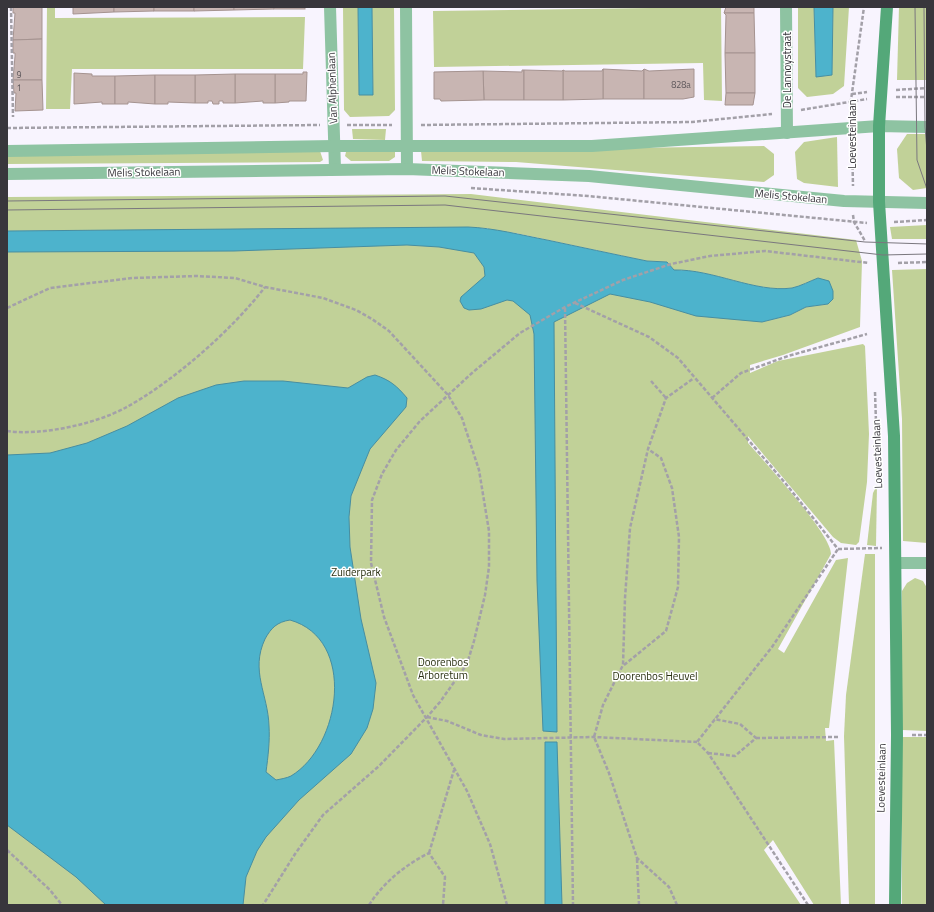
<svg xmlns="http://www.w3.org/2000/svg" width="934" height="912" font-family="'Titillium Web',sans-serif">
<style>
.green{fill:#c1d198}
.water{fill:#4db3cc;stroke:#478ea1;fill-rule:evenodd}
.building{fill:#c8b5b2;stroke:#a59390}
.lines{fill:none;stroke-linecap:round;stroke-linejoin:round}
.path{stroke:#a3a0a8;stroke-width:2.5;stroke-dasharray:4 2;stroke-linecap:butt}
.minor{stroke:#8ec3a2;stroke-width:12}
.tertiary{stroke:#8ec3a2;stroke-width:12}
.secondary{stroke:#54a879;stroke-width:12}
.tram{stroke:#7a777e;stroke-width:1}
.labels{text-anchor:middle;dominant-baseline:central;stroke-width:3;stroke-linejoin:round;paint-order:stroke}
.number-label{font-size:9px;fill:#5c565a}
.street-label{font-size:11px;fill:#38363c;stroke:#fff}
.park-label{font-size:11px;fill:#282f0f;stroke:#fff}
</style>
<rect width="100%" height="100%" fill="#f8f4fe"/>
<g class="green">
<polygon points="47,7 55,7 55,18 305,17 303,69 72,69 70,109 46,109"/>
<polygon points="343,7 358,7 359,94 373,95 372,7 394,7 395,110 389,116 350,117 344,110"/>
<polygon points="721,7 722,101 704,100 703,63 434,67 433,11"/>
<polygon points="798,7 814,7 816,76 832,75 833,7 849,7 844,86 833,94 807,97 798,88"/>
<polygon points="899,7 927,7 927,80 897,80"/>
<polygon points="352,129 386,129 385,140 353,139"/>
<polygon points="907,134 927,134 927,188 913,190 899,178 897,149"/>
<polygon points="837,137 838,187 804,183 797,179 795,152 804,142"/>
<polygon points="764,146 774,154 774,175 764,182 516,162 422,161 421,151"/>
<polygon points="320,151 323,160 320,162 7,164 7,155"/>
<polygon points="346,152 395,152 395,157 389,161 351,161 345,156"/>
<path d="M471,194L856,240L862,261L860,327L783,355L750,365V373L778,361L863,344L865,346L869,434L867,482L859,542L856,545L841,543L833,537L748,436V443C764,461 832,535 831,554L778,649L784,653L836,560L848,558L829,728H825L826,741L834,740L841,905H814L773,840L764,850L801,905H7V240L464,238L762,322L790,315L806,307L828,304L833,299V291L818,278C810,281 801,286 792,288C755,293 713,269 674,270L667,262L647,261L515,233L493,231L487,228L7,231V197Z"/>
<polygon points="927,225 927,239 892,239 890,227"/>
<polygon points="927,269 927,543 903,541 902,419 892,270"/>
<polygon points="877,485 876,546 867,545 873,493"/>
<polygon points="865,554 875,554 875,905 849,905 844,736 846,695"/>
<polygon points="915,578 923,581 927,588 927,731 902,730 902,591 907,583"/>
<rect x="902" y="737" width="25" height="168"/>
</g>
<g class="water">
<polygon points="358,7 372,7 373,95 359,95"/>
<polygon points="814,7 833,7 832,75 816,77"/>
<path d="M468,227C494,228 521,235 547,240C580,247 613,254 647,261L667,262L674,270C713,269 755,293 792,288C801,286 810,281 818,278L829,281L833,291V299L828,304L806,307L790,315L762,322L696,316L650,302L610,294L554,322L557,732L543,731L537,581L534,334L530,315L513,301L507,300L481,309L469,310L464,308L460,301L461,297L485,276L484,267L474,253L439,247L407,245L234,251L7,252V231Z"/>
<path d="M375,375C390,380 397,386 407,398L406,407L370,449L351,496L349,517L350,547L361,619L376,683L373,709L367,728L351,754L299,800L266,837L257,851L246,877L243,905H106L76,877L7,825V455L50,453L87,443L127,426L178,398L216,385L244,381H283L348,388L367,377ZM290,620C357,639 341,746 291,776C287,778 281,779 276,780L266,772C268,757 270,741 269,726C268,694 250,671 265,639C271,628 277,622 290,620Z"/>
<polygon points="545,742 557,742 562,905 545,905"/>
</g>
<g class="building">
<polygon points="13,7 42,7 42,39 13,40 15,13 13,13"/>
<polygon points="73,7 114,7 114,12 73,14"/>
<polygon points="114,7 154,7 154,11 114,12"/>
<rect x="154" y="7" width="40" height="4"/>
<polygon points="194,7 234,7 234,10 194,11"/>
<polygon points="234,7 274,7 274,9 234,10"/>
<rect x="274" y="7" width="31" height="2"/>
<polygon points="726,7 754,7 754,13 724,13"/>
<polygon points="724,13 754,13 755,53 725,53 726,15"/>
<polygon points="42,39 42,80 13,80 15,56 15,53 13,53 13,40"/>
<polygon points="725,53 755,53 755,93 726,93"/>
<polygon points="603,69 642,71 644,69 644,99 603,99"/>
<polygon points="603,69 603,99 563,100 563,70 565,71 602,71"/>
<polygon points="644,69 649,71 694,69 694,97 683,99 644,99"/>
<polygon points="522,70 524,70 524,100 484,100 483,71 522,72"/>
<polygon points="524,70 562,71 563,70 563,100 524,100"/>
<polygon points="482,71 483,71 484,100 441,101 440,99 434,99 434,72"/>
<polygon points="303,72 307,72 306,101 289,101 289,102 275,103 275,74 303,74"/>
<polygon points="74,73 92,74 92,76 115,76 115,104 102,104 102,102 74,104"/>
<polygon points="235,74 275,74 275,103 263,103 263,101 235,103"/>
<polygon points="235,74 235,103 223,103 223,101 219,101 219,104 213,104 212,101 208,101 208,103 195,103 195,75"/>
<polygon points="155,75 155,104 128,102 128,104 115,104 115,76"/>
<polygon points="155,75 195,75 195,103 168,102 168,104 155,104"/>
<polygon points="13,80 42,80 43,110 15,111 16,93 14,93"/>
<polygon points="726,93 755,93 753,105 725,105"/>
</g>
<g class="lines">
<g class="path">
<polyline points="11,7 13,117"/>
<polyline points="896,90 927,88"/>
<polyline points="852,94 867,92"/>
<polyline points="896,97 927,97"/>
<polyline points="801,110 867,99"/>
<polyline points="851,115 851,100 864,7"/>
<polyline points="347,125 392,125"/>
<polyline points="421,125 692,122 772,114"/>
<polyline points="7,128 320,125"/>
<polyline points="852,142 853,186"/>
<polyline points="471,188 588,196 867,223"/>
<polyline points="853,215 854,222 865,241"/>
<polyline points="894,222 927,220"/>
<polyline points="898,263 927,262"/>
<polyline points="575,303 649,337 678,358 786,484 838,549"/>
<polyline points="7,308 50,288 132,278 196,276 235,278 265,287 323,298 356,310 372,319 389,331 448,395 462,418 479,470 489,531 489,567 485,595 474,641 467,664 440,702 427,717 379,766 323,815 295,854 263,905"/>
<polyline points="565,308 573,905"/>
<polyline points="651,381 666,398"/>
<polyline points="875,392 878,483"/>
<polyline points="712,398 741,373 788,356 867,334"/>
<path d="M7,431C41,436 95,424 125,408C173,382 232,330 265,287"/>
<polyline points="838,549 882,548"/>
<polyline points="624,665 666,631 678,587 679,537 672,488 661,458 648,449"/>
<polyline points="427,717 447,721 481,735 504,739 594,737 697,742"/>
<polyline points="912,735 927,735"/>
<polyline points="756,738 838,737"/>
<polyline points="708,753 735,756 756,738 740,724 714,719"/>
<polyline points="7,850 50,890 62,905"/>
<polyline points="429,853 454,770"/>
<polyline points="637,859 639,905"/>
<path d="M369,905C384,882 405,865 429,853L445,877L443,905"/>
<polyline points="507,905 490,844 467,791 413,695 384,617 371,563 372,500 382,474 396,450 420,421 472,373 520,333 565,307 623,280 671,264 710,256 765,251 869,263"/>
<polyline points="677,905 669,887 637,858 609,773 594,737 603,705 623,665 625,598 630,528 648,449 666,398 694,378"/>
<polyline points="808,905 708,753 697,742 772,647 838,549"/>
</g>
<g class="minor">
<polyline points="330,7 335,169"/>
<polyline points="406,7 407,169"/>
<polyline points="786,7 787,133"/>
<polyline points="896,563 927,563"/>
</g>
<g class="tertiary">
<polyline points="7,151 334,146 592,146 879,126 927,127"/>
<polyline points="7,174 407,169 589,176 844,201 927,203"/>
</g>
<polyline class="secondary" points="887,7 879,126 879,202 894,436 897,735 895,905"/>
<g class="tram">
<polyline points="915,7 917,160 927,189"/>
<polyline points="924,7 925,127 927,151"/>
<polyline points="7,201 445,196 865,242 927,244"/>
<polyline points="7,210 445,205 883,255 927,254"/>
</g>
</g>
<g class="labels">
<g class="number-label">
<text x="19" y="74">9</text>
<text x="681" y="84">828a</text>
<text x="19" y="87">1</text>
</g>
<g class="street-label">
<text transform="translate(787 70) rotate(-90)">De Lannoystraat</text>
<text transform="translate(332 88) rotate(-92)">Van Alphenlaan</text>
<text transform="translate(852 134) rotate(-90)">Loevesteinlaan</text>
<text transform="translate(468 171) rotate(2)">Melis Stokelaan</text>
<text transform="translate(144 172) rotate(-1)">Melis Stokelaan</text>
<text transform="translate(791 196) rotate(5)">Melis Stokelaan</text>
<text transform="translate(877 454) rotate(-92)">Loevesteinlaan</text>
<text transform="translate(881 778) rotate(-89)">Loevesteinlaan</text>
</g>
<g class="park-label">
<text x="356" y="572">Zuiderpark</text>
<text x="443" y="662">Doorenbos<tspan x="443" dy="13">Arboretum</tspan></text>
<text x="655" y="676">Doorenbos Heuvel</text>
</g>
</g>
<rect width="934" height="912" fill="none" stroke="#38363c" stroke-width="16"/>
</svg>
